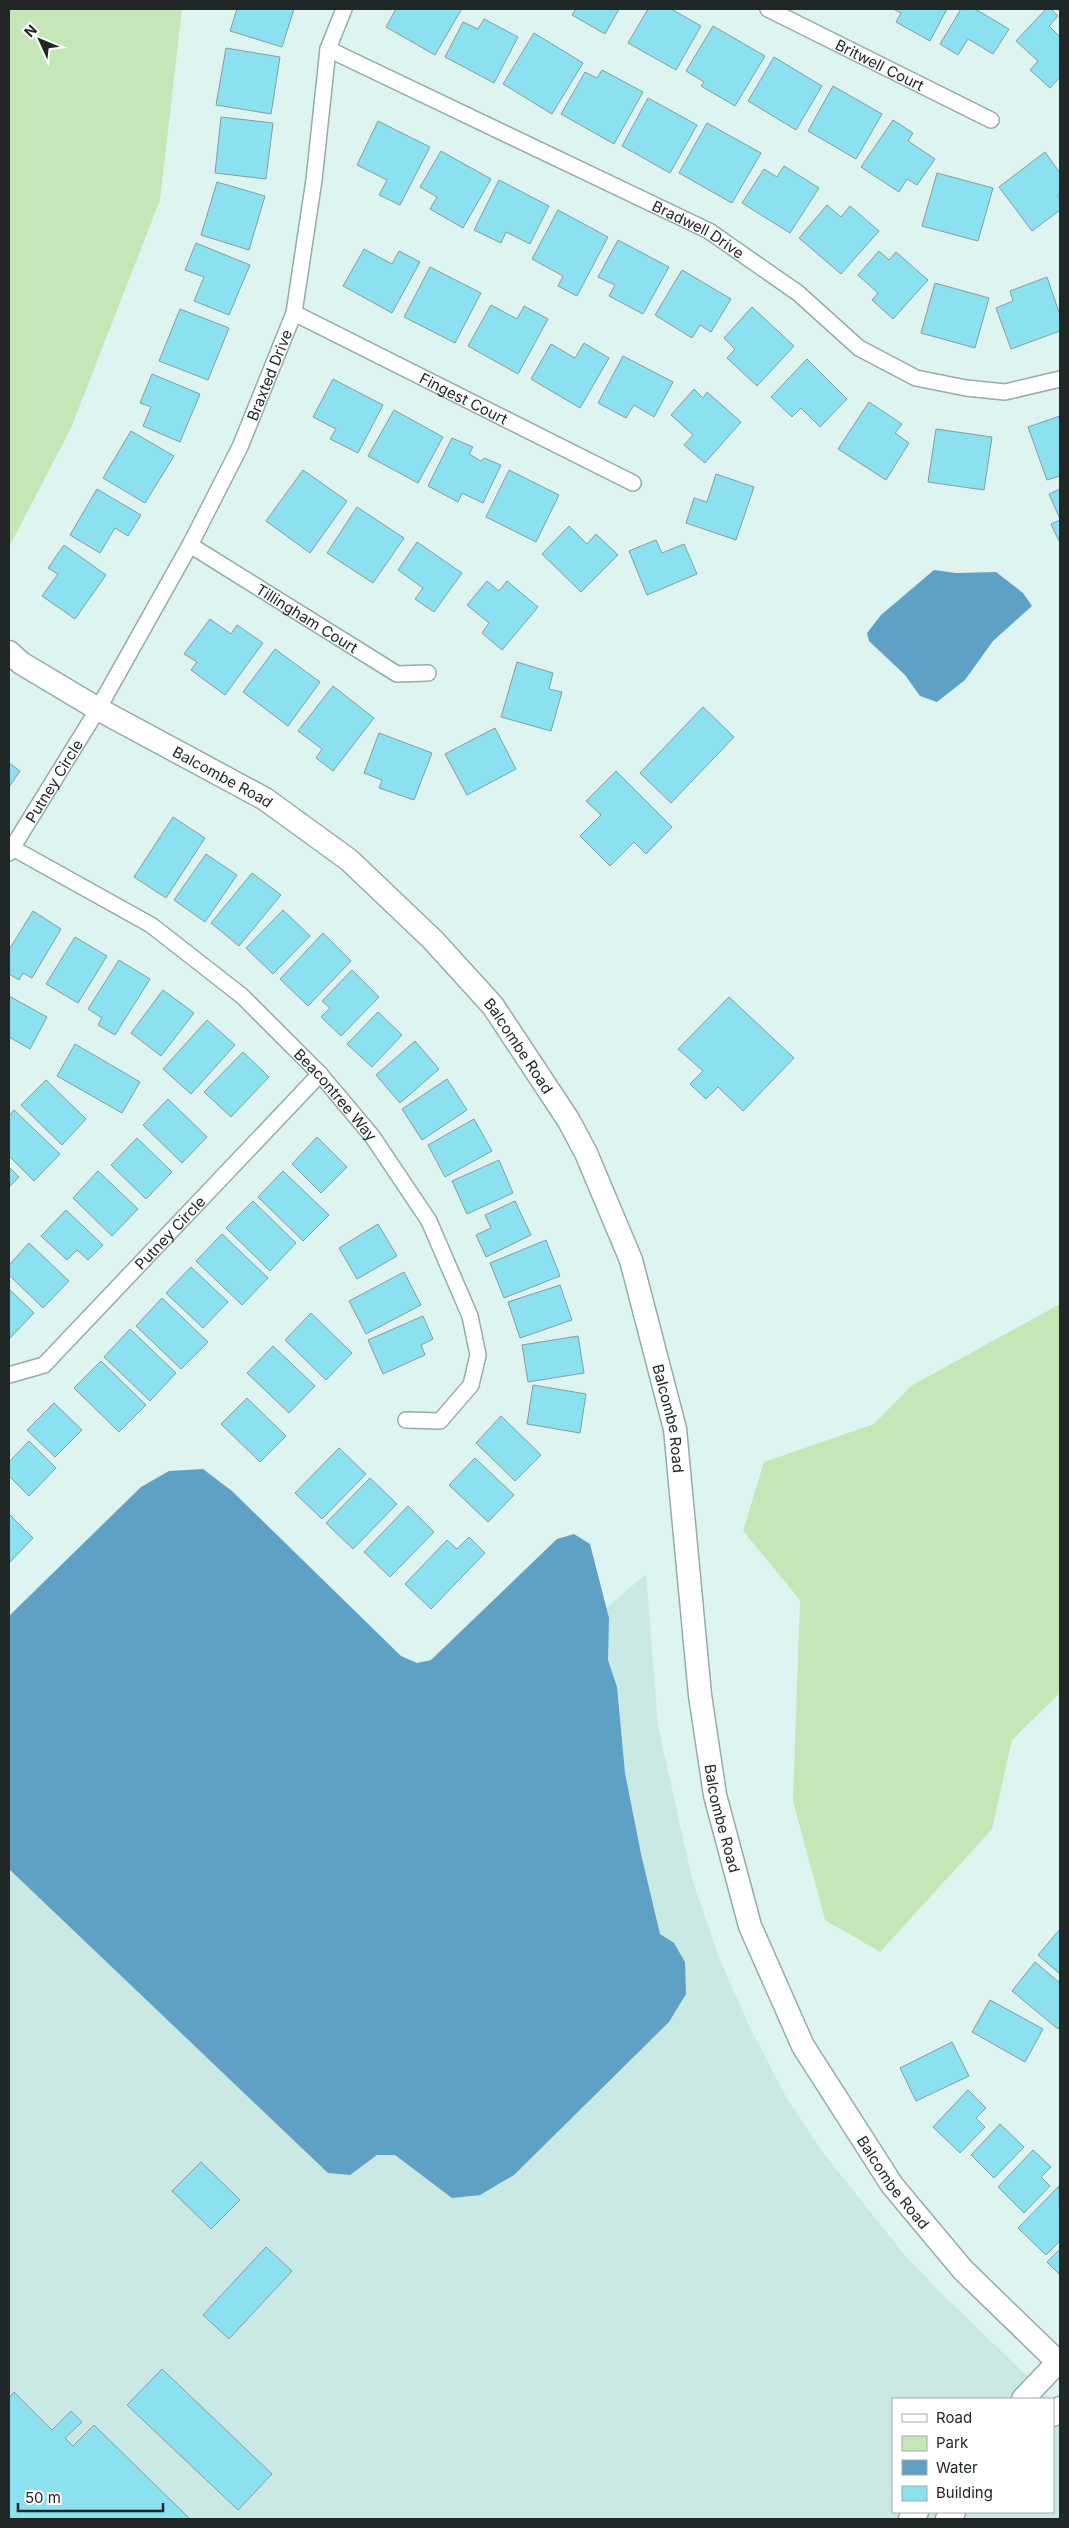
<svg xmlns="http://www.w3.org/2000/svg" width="1069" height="2528" font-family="Inter,sans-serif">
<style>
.built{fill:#cae9e4}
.green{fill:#c5e7b7}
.water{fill:#5fa1c4}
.building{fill:#8be1ef;stroke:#879c9f}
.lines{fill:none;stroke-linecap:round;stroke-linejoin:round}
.street-casing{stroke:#97aba8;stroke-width:18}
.secondary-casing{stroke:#97aba8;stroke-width:25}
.street{stroke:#fff;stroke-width:15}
.secondary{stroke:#fff;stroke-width:22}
.labels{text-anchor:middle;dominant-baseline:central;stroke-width:5;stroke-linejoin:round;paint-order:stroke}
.street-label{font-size:15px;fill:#202827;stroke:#fff}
</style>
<rect width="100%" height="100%" fill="#def4f0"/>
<polygon class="built" points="646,1574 658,1726 692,1879 718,1955 750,2028 785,2095 821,2150 903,2253 940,2292 1051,2399 893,2399 893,2512 1053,2512 1053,2401 1060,2408 1060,2519 9,2519 9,1744 218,1944"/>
<g class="green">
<polygon points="9,9 182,9 160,200 71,428 9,547"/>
<polygon points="1060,1304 1060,1693 1012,1740 992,1829 880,1952 825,1920 793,1801 800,1600 743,1531 764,1462 874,1424 911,1386"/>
</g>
<g class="water">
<polygon points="934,570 956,573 996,572 1023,593 1032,606 993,641 965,680 937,702 920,696 905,675 869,641 867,633 881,615"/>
<polygon points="203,1469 232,1491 401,1656 417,1663 431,1660 557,1539 574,1534 590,1544 609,1618 608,1660 617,1687 625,1773 641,1854 660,1934 674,1943 685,1962 686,1994 669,2022 514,2175 480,2195 452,2198 395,2155 377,2155 350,2175 328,2173 9,1869 9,1616 141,1487 169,1471"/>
</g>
<g class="building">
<polygon points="237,9 294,9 282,47 230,31"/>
<polygon points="396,9 458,9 461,10 435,55 386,27"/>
<polygon points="576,9 619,9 605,34 572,15"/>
<polygon points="648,9 671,9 701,26 676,70 628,43"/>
<polygon points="893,9 947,9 930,41 896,22 901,13"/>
<polygon points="961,9 975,9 1009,29 993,54 968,39 958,55 940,44"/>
<polygon points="1046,9 1051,9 1058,16 1049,26 1060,37 1060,77 1050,88 1030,70 1038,61 1016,41"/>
<polygon points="484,19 518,37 494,83 445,57 463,22 478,29"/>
<polygon points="713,26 765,56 735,106 701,86 704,82 686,71"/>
<polygon points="534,33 583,63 552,114 503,84"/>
<polygon points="226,48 280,57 271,114 216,105"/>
<polygon points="774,57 822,86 796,130 748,101"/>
<polygon points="602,70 643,92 614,144 561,114 585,72 597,78"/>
<polygon points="833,86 882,114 856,159 808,131"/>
<polygon points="648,98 697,125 670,173 622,146"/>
<polygon points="221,117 273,123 266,179 215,173"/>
<polygon points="893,120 913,133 908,141 935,159 917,185 907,179 899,192 861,167"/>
<polygon points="378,121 430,147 400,205 379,195 387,180 357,165"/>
<polygon points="707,123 761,153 732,203 679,173"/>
<polygon points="441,151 491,179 463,228 430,209 437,197 420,187"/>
<polygon points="1045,152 1060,173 1060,194 1057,196 1060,200 1060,210 1032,231 999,187"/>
<polygon points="784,166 819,188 790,233 742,203 764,169 777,177"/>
<polygon points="937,173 993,188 978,241 922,226"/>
<polygon points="499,180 549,206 530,244 506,232 501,243 474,230"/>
<polygon points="217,182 265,196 249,250 201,235"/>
<polygon points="827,205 841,217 850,206 879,231 841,274 799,238"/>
<polygon points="558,210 608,237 577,296 558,286 563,276 532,259"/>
<polygon points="618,240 669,267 643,314 609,296 615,285 598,277"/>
<polygon points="196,243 250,265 229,315 194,301 204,277 185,270"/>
<polygon points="364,249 392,264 399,251 420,262 392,313 343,286"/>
<polygon points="879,251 889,260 896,252 928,280 893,319 872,300 878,293 858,275"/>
<polygon points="430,267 481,293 455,343 404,317"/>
<polygon points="682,270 731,299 711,332 700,325 692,338 655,315"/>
<polygon points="1047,277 1060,315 1060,331 1011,349 996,308 1013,301 1010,291"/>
<polygon points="935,283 989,298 975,348 921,333"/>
<polygon points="491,305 517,319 524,306 548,319 518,374 468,346"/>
<polygon points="752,307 794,346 757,386 727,358 735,349 724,338"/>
<polygon points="180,309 229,328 208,380 159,361"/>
<polygon points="584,343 609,358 580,408 531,379 551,344 575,358"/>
<polygon points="623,356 673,382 654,417 634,405 626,418 598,403"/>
<polygon points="807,359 847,399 820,427 801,408 792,417 771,397"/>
<polygon points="152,374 200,394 180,442 143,426 151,407 140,403"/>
<polygon points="333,379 383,405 358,453 330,439 336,429 313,417"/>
<polygon points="694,389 703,398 707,392 741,422 705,463 684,445 693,435 671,415"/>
<polygon points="869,402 902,424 895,433 909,443 886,480 838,449"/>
<polygon points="394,410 443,437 418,483 368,456"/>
<polygon points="1060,416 1060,476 1047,480 1028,427"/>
<polygon points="936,429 992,437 984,490 928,482"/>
<polygon points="131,431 174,456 145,503 103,478"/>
<polygon points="452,438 473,447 469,454 481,461 484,458 501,465 483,503 462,493 458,502 428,486"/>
<polygon points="303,470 347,501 310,553 266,521"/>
<polygon points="509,470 559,495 536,542 486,517"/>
<polygon points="716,474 754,487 736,540 686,523 694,498 707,502"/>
<polygon points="97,489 141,515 128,536 115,528 100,553 70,535"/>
<polygon points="1060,489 1060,519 1049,494"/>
<polygon points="357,507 404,538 373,583 327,553"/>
<polygon points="1060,520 1060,543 1051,524"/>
<polygon points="569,526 587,544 596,534 618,555 581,592 542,554"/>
<polygon points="656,540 662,553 684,544 697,574 647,595 629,551"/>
<polygon points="417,542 462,573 434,612 415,599 423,588 398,570"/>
<polygon points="64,545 106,575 75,619 42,596 58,574 48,568"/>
<polygon points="487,581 499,591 507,581 538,607 502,650 482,633 489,623 467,605"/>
<polygon points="210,619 231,634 237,625 263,643 225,695 191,670 197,662 184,654"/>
<polygon points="275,649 320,682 288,726 243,692"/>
<polygon points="517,662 553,673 549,689 562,692 551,731 501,717"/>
<polygon points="333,686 374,718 333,771 316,758 322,749 298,731"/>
<polygon points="703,707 734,737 671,803 640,773"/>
<polygon points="495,728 516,769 467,795 445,754"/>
<polygon points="379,733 432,753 414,800 379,788 382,780 364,773"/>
<polygon points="9,763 20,771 9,787"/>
<polygon points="616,771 672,827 646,854 634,842 610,866 580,836 601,815 586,801"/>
<polygon points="173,817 205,838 166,898 134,877"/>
<polygon points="206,854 237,875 205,922 174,900"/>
<polygon points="252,873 281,895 239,946 211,923"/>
<polygon points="283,910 310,936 273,974 246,948"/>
<polygon points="33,911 61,929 32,978 23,973 19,980 9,974 9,950"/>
<polygon points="323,933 351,961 308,1006 280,979"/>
<polygon points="75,937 107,956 78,1003 46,984"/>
<polygon points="119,960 150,979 115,1035 98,1025 102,1018 88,1009"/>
<polygon points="352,970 379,997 341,1036 321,1017 330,1008 322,1001"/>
<polygon points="163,990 194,1013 161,1056 131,1033"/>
<polygon points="9,996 47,1017 30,1049 9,1037"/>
<polygon points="729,997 794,1058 743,1111 718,1087 706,1099 690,1084 703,1071 678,1049"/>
<polygon points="378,1012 402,1035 372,1067 347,1044"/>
<polygon points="207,1020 235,1045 191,1094 163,1069"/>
<polygon points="415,1041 439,1069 400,1103 376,1075"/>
<polygon points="75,1044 140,1082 122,1113 57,1076"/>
<polygon points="243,1052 269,1077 231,1117 204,1092"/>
<polygon points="447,1079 467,1110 422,1140 402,1109"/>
<polygon points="46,1080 86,1119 62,1145 21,1105"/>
<polygon points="168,1099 207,1137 182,1163 143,1125"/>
<polygon points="14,1110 60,1154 34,1181 9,1156 9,1116"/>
<polygon points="474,1119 492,1151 445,1177 428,1145"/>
<polygon points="317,1137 347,1167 321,1193 292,1164"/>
<polygon points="137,1138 172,1172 146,1199 111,1165"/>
<polygon points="499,1160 513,1193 467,1214 452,1181"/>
<polygon points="9,1167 19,1177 9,1187"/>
<polygon points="98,1171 138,1209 112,1236 73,1198"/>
<polygon points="283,1171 329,1215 303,1241 258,1197"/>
<polygon points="253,1201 296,1243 270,1271 226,1228"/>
<polygon points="515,1201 531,1235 486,1257 476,1235 491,1228 485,1215"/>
<polygon points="66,1210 103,1245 88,1260 77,1250 67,1260 41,1236"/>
<polygon points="378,1224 397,1256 357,1279 339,1248"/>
<polygon points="222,1234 268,1278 242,1305 196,1261"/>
<polygon points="546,1240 560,1276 504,1298 490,1263"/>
<polygon points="29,1243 69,1281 43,1308 9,1275 9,1265"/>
<polygon points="191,1267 228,1302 203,1328 166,1293"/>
<polygon points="404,1272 421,1305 366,1334 349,1301"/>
<polygon points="560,1285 572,1320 520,1338 508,1302"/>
<polygon points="9,1289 34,1313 9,1339"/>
<polygon points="162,1298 208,1342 181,1369 136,1326"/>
<polygon points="311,1313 352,1353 326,1380 285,1340"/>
<polygon points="423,1316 433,1339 421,1345 425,1355 383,1374 368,1340"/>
<polygon points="130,1329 176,1373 150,1401 104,1357"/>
<polygon points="578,1336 584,1373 528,1382 522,1345"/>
<polygon points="273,1346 315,1386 289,1413 247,1373"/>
<polygon points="101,1361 146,1405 119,1432 74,1388"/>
<polygon points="533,1385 586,1394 580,1433 527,1424"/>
<polygon points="247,1398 286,1436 260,1462 221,1424"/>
<polygon points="54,1403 82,1430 55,1457 27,1430"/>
<polygon points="501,1416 541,1455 515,1481 476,1443"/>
<polygon points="29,1441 56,1468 29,1496 9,1476 9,1462"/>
<polygon points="339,1448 366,1474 322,1519 295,1493"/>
<polygon points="475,1458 514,1495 488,1522 449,1485"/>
<polygon points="370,1478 397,1504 353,1549 326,1523"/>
<polygon points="408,1506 434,1532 390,1577 364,1552"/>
<polygon points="9,1514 33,1538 9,1563"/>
<polygon points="469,1537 485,1553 431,1609 405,1584 447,1540 457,1549"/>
<polygon points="1060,1929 1060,1974 1038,1955"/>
<polygon points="1035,1962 1060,1983 1060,2025 1058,2029 1012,1991"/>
<polygon points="990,2000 1043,2029 1025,2062 972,2032"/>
<polygon points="952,2042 969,2076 916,2101 900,2068"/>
<polygon points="968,2090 986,2108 976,2118 985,2127 960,2153 933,2127"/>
<polygon points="1000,2124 1024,2147 994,2178 971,2155"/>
<polygon points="1033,2150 1051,2167 1041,2177 1050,2186 1024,2213 998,2187"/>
<polygon points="201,2162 240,2200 211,2229 172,2191"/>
<polygon points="1059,2186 1060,2241 1046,2255 1018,2228"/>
<polygon points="266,2247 292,2271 229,2339 203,2315"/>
<polygon points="1060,2249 1060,2275 1047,2262"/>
<polygon points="162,2369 272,2474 238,2510 127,2405"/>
<polygon points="14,2392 52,2430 71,2411 82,2422 65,2438 73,2446 94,2425 190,2519 9,2519 9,2398"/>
</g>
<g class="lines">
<g class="street-casing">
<g id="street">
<path id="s1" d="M768,9L991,120"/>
<path id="s2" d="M328,49L709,231L798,293L859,348L916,378L966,388L1005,392L1060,379"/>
<path id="s3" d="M294,313L633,483"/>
<path id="s4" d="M190,545L397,674L428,673"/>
<path id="s5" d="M9,846L151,925L242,996L320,1074L372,1136L429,1221L470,1316L478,1355L471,1385L440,1421L406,1420"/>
<path id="s6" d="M9,853L98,709L190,545L240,447L294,313L314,180L328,49L344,9"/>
<path id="s7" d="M9,1375L44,1365L320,1074"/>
</g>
</g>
<g class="secondary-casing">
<g id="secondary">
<path id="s8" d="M9,652L21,663L98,709L265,799L349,860L433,940L493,1006L569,1121L586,1153L631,1260L675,1429L700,1695L715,1795L750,1926L803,2046L892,2185L963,2270L1060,2364"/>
<polyline points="1023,2399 1058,2362"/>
<polyline points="1053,2415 1060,2408"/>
<polyline points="910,2519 917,2512"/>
<polyline points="947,2519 954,2512"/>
</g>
</g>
<use href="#street" class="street"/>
<use href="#secondary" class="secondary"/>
</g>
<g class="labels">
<g class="street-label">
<text stroke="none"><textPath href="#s1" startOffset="125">Britwell Court</textPath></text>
<text stroke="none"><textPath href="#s2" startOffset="412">Bradwell Drive</textPath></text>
<text stroke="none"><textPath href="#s6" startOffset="545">Braxted Drive</textPath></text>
<text stroke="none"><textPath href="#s3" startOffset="190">Fingest Court</textPath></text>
<text stroke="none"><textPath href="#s4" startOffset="138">Tillingham Court</textPath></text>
<text stroke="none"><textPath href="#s8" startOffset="248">Balcombe Road</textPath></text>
<text stroke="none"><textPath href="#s6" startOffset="85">Putney Circle</textPath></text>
<text stroke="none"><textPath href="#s8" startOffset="652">Balcombe Road</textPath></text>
<text stroke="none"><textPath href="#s5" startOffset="414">Beacontree Way</textPath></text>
<text stroke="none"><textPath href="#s7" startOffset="219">Putney Circle</textPath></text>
<text stroke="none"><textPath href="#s8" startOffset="1058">Balcombe Road</textPath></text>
<text stroke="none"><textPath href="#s8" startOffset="1462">Balcombe Road</textPath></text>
<text stroke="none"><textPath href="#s8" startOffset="1868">Balcombe Road</textPath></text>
</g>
</g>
<rect width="1069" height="2528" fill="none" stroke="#202827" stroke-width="20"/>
<rect x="892" y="2398" width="162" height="115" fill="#ffffff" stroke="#a6a9a9"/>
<rect x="902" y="2414" width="25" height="8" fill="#ffffff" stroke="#a6a9a9"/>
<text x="936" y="2423" font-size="15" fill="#202827">Road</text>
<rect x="902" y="2436" width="25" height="15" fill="#c5e7b7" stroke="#a6a9a9"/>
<text x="936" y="2448" font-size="15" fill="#202827">Park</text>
<rect x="902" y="2460" width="25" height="15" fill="#5fa1c4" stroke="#a6a9a9"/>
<text x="936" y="2473" font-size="15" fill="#202827">Water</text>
<rect x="902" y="2486" width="25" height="15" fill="#8be1ef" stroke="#a6a9a9"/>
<text x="936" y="2498" font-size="15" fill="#202827">Building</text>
<g transform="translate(40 40) rotate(314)" stroke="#ffffff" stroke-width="4" paint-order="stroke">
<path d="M0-4L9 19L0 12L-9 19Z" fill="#202827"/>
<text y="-8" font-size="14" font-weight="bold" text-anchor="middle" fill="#202827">N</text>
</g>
<path d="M18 2503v8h145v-8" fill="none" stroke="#202827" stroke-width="2.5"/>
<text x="25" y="2503" font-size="15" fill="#202827" stroke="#ffffff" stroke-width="4" paint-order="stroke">50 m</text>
</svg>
